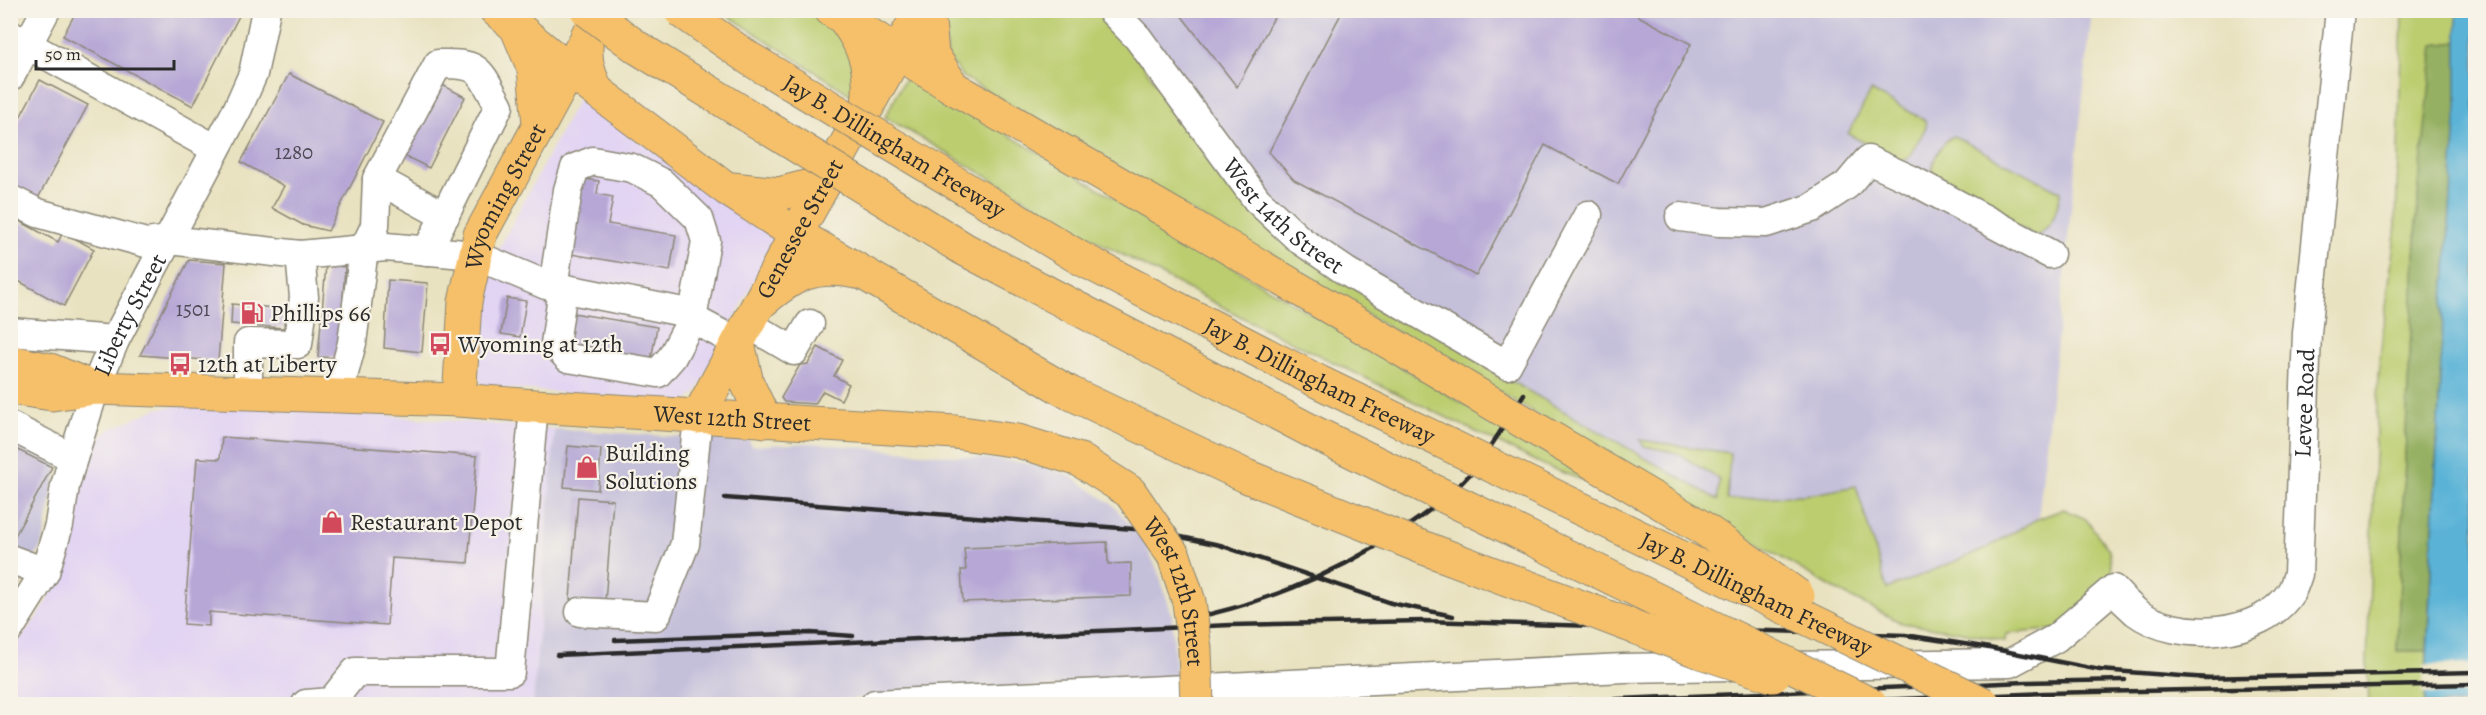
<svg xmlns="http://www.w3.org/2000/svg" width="2486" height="715" font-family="Alegreya,serif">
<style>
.built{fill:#e2d4f3}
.industrial{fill:#c5c0da}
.green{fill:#bccd6f;stroke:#747c4d;stroke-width:1.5}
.forest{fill:#95b062;stroke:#606e46;stroke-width:1.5}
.water{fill:#5ab3d7;stroke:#426f81;stroke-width:1.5}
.pier{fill:#e9e2c0}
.building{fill:#b6a7d6}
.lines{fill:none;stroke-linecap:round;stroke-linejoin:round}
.minor-casing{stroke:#8a8676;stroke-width:31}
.major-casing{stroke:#8a8676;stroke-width:35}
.highway-casing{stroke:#8a8676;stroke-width:35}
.minor{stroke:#fff;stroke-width:28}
.major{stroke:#f6c06b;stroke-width:33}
.highway{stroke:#f6c06b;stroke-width:33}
.rail{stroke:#2b2b2b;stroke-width:4.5}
.major-bridge-casing{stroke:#8a8676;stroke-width:35;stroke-linecap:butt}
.highway-bridge-casing{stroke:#8a8676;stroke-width:35;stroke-linecap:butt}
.major-bridge{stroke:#f6c06b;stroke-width:33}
.highway-bridge{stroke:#f6c06b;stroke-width:33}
.labels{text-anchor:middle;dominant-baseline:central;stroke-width:4.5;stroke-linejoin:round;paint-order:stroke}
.number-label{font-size:21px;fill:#4e4a56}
.street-label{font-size:24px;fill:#2b2b2b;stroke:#f7f3e8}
.poi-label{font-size:24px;fill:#2b2b2b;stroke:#f7f3e8;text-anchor:start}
</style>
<rect width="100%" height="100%" fill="#f7f3e8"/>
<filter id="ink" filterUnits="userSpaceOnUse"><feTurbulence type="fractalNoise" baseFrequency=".0167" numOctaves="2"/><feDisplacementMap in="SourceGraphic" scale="12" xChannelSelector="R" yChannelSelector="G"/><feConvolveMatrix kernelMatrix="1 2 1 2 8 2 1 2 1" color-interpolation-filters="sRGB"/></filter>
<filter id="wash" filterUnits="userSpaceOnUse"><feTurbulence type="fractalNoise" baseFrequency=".008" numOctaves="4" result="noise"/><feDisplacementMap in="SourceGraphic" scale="24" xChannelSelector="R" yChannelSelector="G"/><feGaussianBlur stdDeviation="1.35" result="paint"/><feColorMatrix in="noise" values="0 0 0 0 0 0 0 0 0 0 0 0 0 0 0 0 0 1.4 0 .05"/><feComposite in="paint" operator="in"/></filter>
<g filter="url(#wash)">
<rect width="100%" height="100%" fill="#e9e2c0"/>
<g class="built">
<polygon points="579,97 777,236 696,393 685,403 483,386 478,378 484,279 488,269"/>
<polygon points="221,403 555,429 533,704 11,704 10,652 42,610 66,564 73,531 76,484 81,469 95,442 109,430 156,409 188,404"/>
</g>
<g class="industrial">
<polygon points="1126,11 2092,11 2037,530 1883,593 1682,480 1506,378 1288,219"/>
<polygon points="555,429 712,439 748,439 752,446 810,443 1010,461 1039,465 1070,476 1113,505 1144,542 1158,571 1172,615 1176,679 770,704 533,704"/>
<polygon points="11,433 59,459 43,542 11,603"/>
</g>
<g class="green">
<polygon points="721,11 810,11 831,23 853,54 853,90 851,95"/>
<polygon points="943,11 1098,11 1125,40 1231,188 1506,378 1718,500 1719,479 1677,453 1644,446 1640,440 1730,453 1727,500 1814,494 1856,486 1887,589 1983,550 2035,520 2064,509 2086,519 2109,550 2113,576 2060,629 2006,634 2005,641 1962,632 1902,623 1838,591 963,77 948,58"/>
<polygon points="2402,11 2457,11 2457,42 2435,45 2419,184 2408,388 2397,651 2427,651 2425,704 2369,704 2367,662 2378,374 2396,225"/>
<polygon points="907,75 1584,475 1582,480 1548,467 1257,325 1104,245 885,117"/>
<polygon points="1871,91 1925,120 1926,127 1909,158 1900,162 1848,134"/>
<path d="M1954,136L2061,192C2057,209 2053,228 2036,236L1932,180C1929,164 1940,142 1954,136Z"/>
</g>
<polygon class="forest" points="2457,42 2457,107 2444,299 2427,651 2397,651 2408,388 2419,184 2434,45"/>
<polygon class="water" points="2457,11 2475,11 2475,704 2425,704 2443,318 2457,107"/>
<polygon class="pier" points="2475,664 2475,693 2422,694 2424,665"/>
<g id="blocks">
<g class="building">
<polygon points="77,10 242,10 193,106 63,36"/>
<polygon points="1177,10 1278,10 1237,87"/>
<polygon points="1343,10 1627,10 1691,44 1618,184 1545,145 1476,276 1294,180 1269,152"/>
<polygon points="289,74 383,122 328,231 303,225 272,208 284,186 241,162"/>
<polygon points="40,80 88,105 37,200 10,186 10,136"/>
<polygon points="435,81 465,97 429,168 399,153"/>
<polygon points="583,179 599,181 597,194 613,197 608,224 676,235 670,271 571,254"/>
<polygon points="10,216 58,242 63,232 94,249 64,306 13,278 10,283"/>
<polygon points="189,260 226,263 218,361 140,355"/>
<polygon points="326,265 345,267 339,358 318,357"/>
<polygon points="388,280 428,283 422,352 384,348"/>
<polygon points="507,298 526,301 520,337 501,334"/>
<polygon points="232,304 285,309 284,328 231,324"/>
<polygon points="573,313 657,327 651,360 567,345"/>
<polygon points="818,347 842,360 834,376 849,384 841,400 823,391 815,404 784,402 781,398 800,365 808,364"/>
<polygon points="222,437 477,456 468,563 392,558 387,625 209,612 209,626 184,624 197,458 220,459"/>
<polygon points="10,446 52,467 10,545"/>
<polygon points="568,446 601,449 598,490 564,487"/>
<polygon points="578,497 613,500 605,602 570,599"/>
<polygon points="1107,542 1108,564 1131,563 1131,596 963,602 961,570 966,570 964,548"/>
</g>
</g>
</g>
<g filter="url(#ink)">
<use href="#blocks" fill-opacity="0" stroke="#8a8676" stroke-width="1.5"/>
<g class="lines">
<g class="minor-casing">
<g id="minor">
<path id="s1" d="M1111,10L1138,38L1257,200L1300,240L1347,272L1507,365L1588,215"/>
<polyline points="10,35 216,149"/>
<polyline points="10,77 46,10"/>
<polyline points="377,179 445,216"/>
<polyline points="10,199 38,213 146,243 169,240 300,255 386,247 475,255 546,285 678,311 738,343"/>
<polyline points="1680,217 1719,222 1766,223 1812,208 1847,185 1868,160 1912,180 2050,254"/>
<polyline points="553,287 568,190 575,168 593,161 632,168 662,183 699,219 706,241 692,319 672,357 658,373 568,358 555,344 563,289"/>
<polyline points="748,324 794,351 810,324"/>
<polyline points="10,332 115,340"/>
<polyline points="248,393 248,343 298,344 304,297 300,255"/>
<path d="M344,396L343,377L352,343L364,249L375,226L377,179L438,64C482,63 479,70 499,106L427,251"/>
<polyline points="10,426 73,458"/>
<polyline points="10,559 45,572"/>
<polyline points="580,612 656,616 685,544 698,417"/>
<path id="s2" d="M10,628L45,572L59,525L65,486L73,458L95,388L115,340L238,108L253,74L266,10"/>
<path id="s3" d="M1791,666L2010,663L2056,638L2113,589C2120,597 2128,605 2136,612C2177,643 2262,638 2291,592C2294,587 2296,580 2298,574L2307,333L2340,10"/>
<polyline points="306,704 331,702 355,672 510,672 534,406"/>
<polyline points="875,704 1624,668 1732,666"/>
</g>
</g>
<g class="major-casing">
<g id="major">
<polyline points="738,343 747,383 765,421"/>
<polyline points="10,362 50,370 93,388"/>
<path id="s4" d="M10,388L52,394L95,388L459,400L534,406L955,432"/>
<path id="s5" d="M459,400L465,302L480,235L583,45"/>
<path id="s6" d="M698,417L796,234L921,10"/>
</g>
</g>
<g class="highway-casing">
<g id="highway">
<polyline points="496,10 570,71 727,189 796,234 1068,392"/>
<polyline points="831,10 954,88 1177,217"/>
<polyline points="928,10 932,54 951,84"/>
<path d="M846,21C867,51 872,70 868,106"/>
<polyline points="518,31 534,69 539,124"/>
<path d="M587,36C584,58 587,71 597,91"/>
<polyline points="732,189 779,194 825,182"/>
<path d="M759,304C792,275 813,263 857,272"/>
</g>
</g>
<use href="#minor" class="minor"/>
<use href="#major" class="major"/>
<use href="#highway" class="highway"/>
<g class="rail">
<polyline points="725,498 1147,530 1220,545 1391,603 1453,616"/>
<path d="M1179,621C1259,605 1329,578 1397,533C1423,516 1450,497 1471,473C1491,449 1507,420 1524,394"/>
<polyline points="615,640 811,633 853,636"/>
<polyline points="557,655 1231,625 1423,621 1905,635 1984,647 2100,670 2208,678"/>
<polyline points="2200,678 2476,672"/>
<polyline points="1499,704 2026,682 2125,680"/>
<polyline points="1779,704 2045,693 2476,684"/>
</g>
<g class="major-bridge-casing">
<g id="major-bridge">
<path id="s7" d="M955,432L1018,441L1080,460L1130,492L1174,556L1189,602L1195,649L1197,704"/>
</g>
</g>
<g class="highway-bridge-casing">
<g id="highway-bridge">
<polyline points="587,10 638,48 964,249 1317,434 1870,704"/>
<path id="s8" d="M680,10L750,59L1080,258L1319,382L1984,704"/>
<polyline points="1177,217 1700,526 1798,596"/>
<polyline points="1068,392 1246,476 1419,546 1698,651 1773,676"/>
</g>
</g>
<use href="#major-bridge" class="major-bridge"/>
<use href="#highway-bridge" class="highway-bridge"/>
</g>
</g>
<defs>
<g id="fuel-bare" transform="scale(1.8)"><path d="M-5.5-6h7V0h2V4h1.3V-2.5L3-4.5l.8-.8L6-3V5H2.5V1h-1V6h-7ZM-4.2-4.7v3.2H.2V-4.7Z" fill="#d1495b" stroke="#f7f3e8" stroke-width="2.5" paint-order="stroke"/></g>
<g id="bus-bare" transform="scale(1.8)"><path d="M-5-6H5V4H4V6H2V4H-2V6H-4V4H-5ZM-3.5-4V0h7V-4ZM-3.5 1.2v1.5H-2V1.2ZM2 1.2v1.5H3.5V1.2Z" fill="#d1495b" stroke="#f7f3e8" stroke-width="2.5" paint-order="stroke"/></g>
<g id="shop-bare" transform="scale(1.8)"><path d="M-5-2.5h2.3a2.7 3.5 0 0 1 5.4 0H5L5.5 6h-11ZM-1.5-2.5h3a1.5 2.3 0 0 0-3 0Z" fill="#d1495b" stroke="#f7f3e8" stroke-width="2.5" paint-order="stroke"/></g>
</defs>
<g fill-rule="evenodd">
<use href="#fuel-bare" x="252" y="313"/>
<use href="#bus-bare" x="440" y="344"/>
<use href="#bus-bare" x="180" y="364"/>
<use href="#shop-bare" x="587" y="467"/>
<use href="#shop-bare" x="332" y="522"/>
</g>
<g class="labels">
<g class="number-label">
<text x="294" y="152">1280</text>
<text x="193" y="309">1501</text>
</g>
<g class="street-label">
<text stroke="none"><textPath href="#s8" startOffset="254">Jay B. Dillingham Freeway</textPath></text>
<text stroke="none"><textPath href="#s5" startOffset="212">Wyoming Street</textPath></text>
<text stroke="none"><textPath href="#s1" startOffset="270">West 14th Street</textPath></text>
<text stroke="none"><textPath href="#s6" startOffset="214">Genessee Street</textPath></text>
<text stroke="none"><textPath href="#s2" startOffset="338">Liberty Street</textPath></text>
<text stroke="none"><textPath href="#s8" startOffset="740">Jay B. Dillingham Freeway</textPath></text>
<text stroke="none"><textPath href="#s3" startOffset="741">Levee Road</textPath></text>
<text stroke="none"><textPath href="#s4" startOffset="724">West 12th Street</textPath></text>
<text stroke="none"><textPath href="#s8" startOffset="1226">Jay B. Dillingham Freeway</textPath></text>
<text stroke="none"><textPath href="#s7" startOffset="300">West 12th Street</textPath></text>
</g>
<g class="poi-label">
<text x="270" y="313">Phillips 66</text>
<text x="458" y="344">Wyoming at 12th</text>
<text x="198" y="364">12th at Liberty</text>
<text x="605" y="453">Building<tspan x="605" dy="28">Solutions</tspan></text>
<text x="350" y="522">Restaurant Depot</text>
</g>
</g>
<rect width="2486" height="715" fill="none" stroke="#f7f3e8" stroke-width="36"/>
<path d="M36 60v9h138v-9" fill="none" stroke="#2b2b2b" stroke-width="3"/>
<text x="45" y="60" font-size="18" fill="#2b2b2b" stroke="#f7f3e8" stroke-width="4.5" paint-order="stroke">50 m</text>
</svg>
